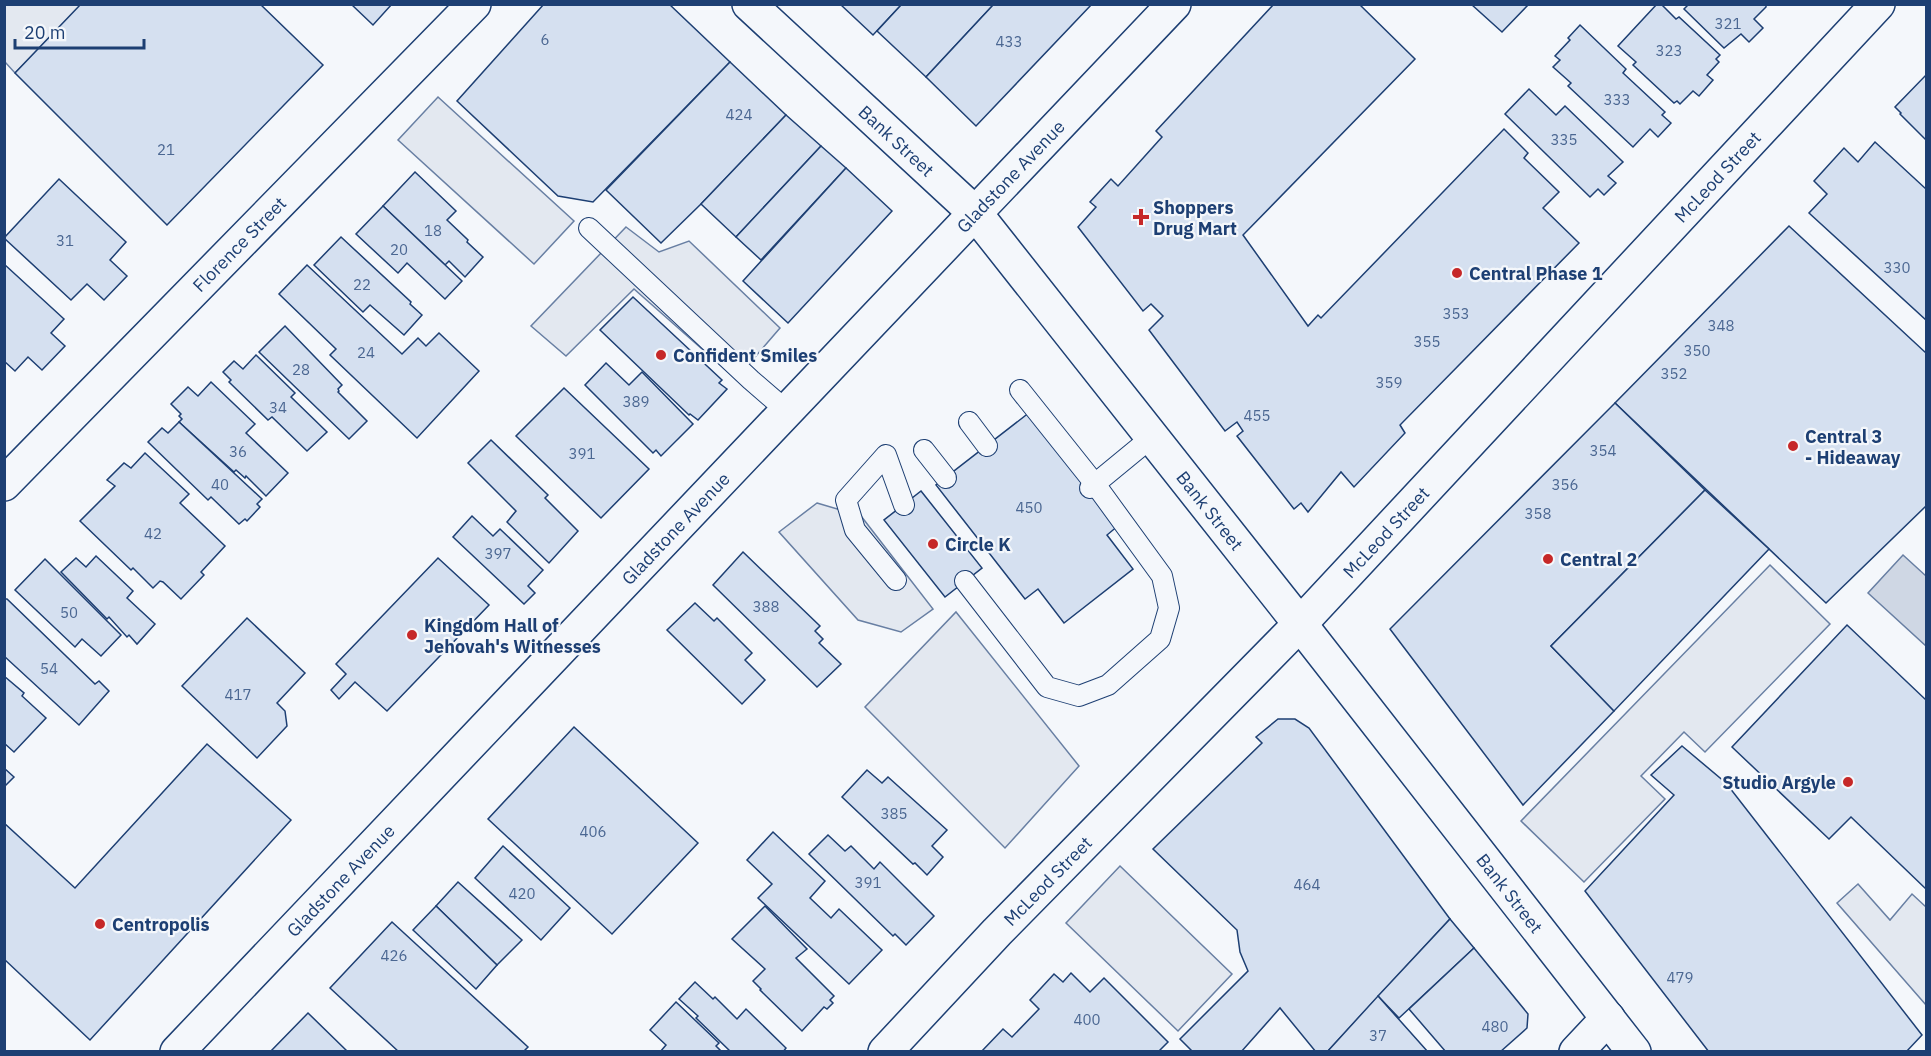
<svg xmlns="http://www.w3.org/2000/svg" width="1931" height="1056" font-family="'IBM Plex Sans',sans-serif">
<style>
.parking{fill:#e3e8f0;stroke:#687fa3;stroke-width:1.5}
.water{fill:#cfd7e4;stroke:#687fa3;stroke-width:1.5}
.building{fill:#d5e0f0;stroke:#1d3f73;stroke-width:1.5}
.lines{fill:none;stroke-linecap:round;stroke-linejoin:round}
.lane-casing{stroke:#1d3f73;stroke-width:22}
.street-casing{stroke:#1d3f73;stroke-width:36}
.secondary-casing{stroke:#1d3f73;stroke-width:36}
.primary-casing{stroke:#1d3f73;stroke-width:36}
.lane{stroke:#f4f7fb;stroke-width:20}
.street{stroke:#f4f7fb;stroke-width:33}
.secondary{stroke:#f4f7fb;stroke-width:33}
.primary{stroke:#f4f7fb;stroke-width:33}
.poi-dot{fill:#c62828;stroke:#f4f7fb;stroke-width:2}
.labels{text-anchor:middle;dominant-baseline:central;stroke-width:4.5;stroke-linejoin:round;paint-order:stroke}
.number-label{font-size:15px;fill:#4b6792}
.street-label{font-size:18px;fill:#1d3f73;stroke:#f4f7fb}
.poi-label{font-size:18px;font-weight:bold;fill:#1d3f73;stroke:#f4f7fb;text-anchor:start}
</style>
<rect width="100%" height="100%" fill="#f4f7fb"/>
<g class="parking">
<polygon points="4,5 81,5 15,73 5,62"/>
<polygon points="438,97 574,221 534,264 398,140"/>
<polygon points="626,227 659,252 689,241 780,328 736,379 634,289 566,356 531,326"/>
<polygon points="817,503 861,516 933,609 901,632 858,620 779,532"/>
<polygon points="1770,565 1830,624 1705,752 1684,732 1641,776 1665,799 1584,882 1521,821"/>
<polygon points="956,612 1079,766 1005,848 865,707"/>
<polygon points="1120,866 1232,974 1178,1031 1066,923"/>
<polygon points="1858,884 1890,920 1912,894 1926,907 1926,1005 1837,903"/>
</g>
<polygon class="water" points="1903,555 1926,576 1926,646 1868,593"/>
<g class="building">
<polygon points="81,4 260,4 323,65 167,225 15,73"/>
<polygon points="351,4 392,4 373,25"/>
<polygon points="544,4 669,4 730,62 593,202 558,196 457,101"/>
<polygon points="840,4 902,4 873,35"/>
<polygon points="902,4 994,4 926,77 877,31"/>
<polygon points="994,4 1092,4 976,126 926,77"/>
<polygon points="1274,4 1359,4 1415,59 1243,235 1308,326 1318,315 1321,318 1504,129 1528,153 1524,158 1559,192 1543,208 1579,243 1400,425 1405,433 1354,487 1341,472 1308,512 1301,503 1294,509 1237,436 1243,431 1237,422 1225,431 1149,330 1163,316 1151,304 1143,311 1078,227 1096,207 1090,202 1111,179 1118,186 1162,137 1156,131"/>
<polygon points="1471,4 1529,4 1502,32"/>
<polygon points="1657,4 1661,4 1676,19 1679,17 1720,55 1716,59 1719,62 1707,75 1713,80 1699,96 1693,91 1680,104 1677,101 1674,103 1633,65 1636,62 1618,46"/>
<polygon points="1689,4 1766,4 1766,7 1754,19 1763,28 1749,42 1741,34 1724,48 1684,9"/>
<polygon points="1580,25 1626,69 1623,73 1665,112 1662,115 1671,123 1658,137 1650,129 1633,147 1568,86 1571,83 1553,67 1560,60 1555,56 1570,40 1568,38"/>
<polygon points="730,62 786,115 701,204 661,243 606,190"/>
<polygon points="1926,75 1926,140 1900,114 1901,113 1895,107"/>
<polygon points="1529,89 1556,115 1565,106 1623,162 1608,176 1616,183 1604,195 1598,189 1590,197 1505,114"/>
<polygon points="786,115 821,146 736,237 701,204"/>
<polygon points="1875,142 1926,189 1926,320 1809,213 1827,194 1814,181 1844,148 1858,162"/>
<polygon points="821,146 846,168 761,260 736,237"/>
<polygon points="846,168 892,211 788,323 743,281"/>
<polygon points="415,172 456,211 447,220 468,240 467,242 483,257 465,277 449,261 445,265 383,206"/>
<polygon points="59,179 126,242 110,260 127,276 104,300 87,284 71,300 4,238"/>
<polygon points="383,206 462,281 445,299 407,263 398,273 356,234"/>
<polygon points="1789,226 1926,353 1926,506 1826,603 1615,403"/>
<polygon points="341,237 411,302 410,304 422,315 404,335 370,305 363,312 314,265"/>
<polygon points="4,264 64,319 51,333 65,346 42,370 28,357 15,371 4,361"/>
<polygon points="307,265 402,354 418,338 426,346 439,333 479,371 417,438 330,355 336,349 279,294"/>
<polygon points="633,297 722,380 719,383 727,389 698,420 690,414 689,415 600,330"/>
<polygon points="285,326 342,385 338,389 339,391 338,392 367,421 349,439 259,352"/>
<polygon points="256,355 295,393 291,397 327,432 307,451 272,417 268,420 229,382 231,380 223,372 234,361 243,369"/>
<polygon points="606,363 629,385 642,372 693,424 661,456 656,450 653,453 585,385"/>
<polygon points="211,382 255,424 246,433 288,473 266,496 246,476 245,478 236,470 234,472 179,422 182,419 179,416 181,414 171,404 188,387 198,396"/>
<polygon points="564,388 649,469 601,518 516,436"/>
<polygon points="1615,403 1705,490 1551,646 1614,711 1523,805 1390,629"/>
<polygon points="1030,412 1119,525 1107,535 1133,569 1064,623 1038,589 1025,599 936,485"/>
<polygon points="179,422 262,499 257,504 260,507 247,521 245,519 239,524 211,497 208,500 148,442 162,428 168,433"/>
<polygon points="491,440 548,495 545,498 578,531 549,563 507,522 516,511 468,463"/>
<polygon points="145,453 189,494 180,503 225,546 201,572 204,575 181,599 163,582 160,581 153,588 133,568 131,570 80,521 115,486 107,480 124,463 131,468"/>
<polygon points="1705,490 1769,549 1614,711 1551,646"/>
<polygon points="921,491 982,568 945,597 884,520"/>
<polygon points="472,516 493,536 500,529 543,570 528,586 535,593 524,604 453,537"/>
<polygon points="743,552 820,626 815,631 823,639 819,643 841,664 817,687 713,585"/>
<polygon points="96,556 133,591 127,598 155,624 137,644 129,635 127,637 109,617 107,619 61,572 76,558 86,567"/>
<polygon points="438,558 489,605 387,711 355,682 339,699 331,690 346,674 336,664"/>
<polygon points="45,559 121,635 101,656 82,639 75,647 15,590"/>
<polygon points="4,599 7,599 95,684 99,681 109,691 79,725 4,656"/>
<polygon points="695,603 714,621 717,618 752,653 745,660 765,680 742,704 667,630"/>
<polygon points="247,618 305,673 277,703 285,711 287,726 257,758 182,686"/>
<polygon points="1847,625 1926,700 1926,889 1851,817 1829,839 1732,747"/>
<polygon points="4,676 24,693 22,696 46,718 14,752 4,743"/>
<polygon points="1278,719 1295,719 1309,728 1450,919 1327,1052 1316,1052 1280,1008 1241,1052 1193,1052 1180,1039 1248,971 1240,952 1237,930 1153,849 1262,743 1256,737"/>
<polygon points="574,727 698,843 612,934 488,819"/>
<polygon points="207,744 291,820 90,1040 4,959 4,823 75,888"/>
<polygon points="1682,746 1726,783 1922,1035 1906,1052 1709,1052 1585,891 1674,795 1651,775"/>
<polygon points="4,768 14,777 4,787"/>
<polygon points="867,770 882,783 888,777 947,830 932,846 943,857 927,875 915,863 913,864 842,797"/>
<polygon points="773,832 825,881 810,898 831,918 839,909 882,950 849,984 758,898 772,884 747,860"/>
<polygon points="828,835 845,851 851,846 874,869 880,862 934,916 906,945 895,934 893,936 809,854"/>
<polygon points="503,846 570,908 541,940 475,878"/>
<polygon points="458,882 522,940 497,965 436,906"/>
<polygon points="436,906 497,965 476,989 413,930"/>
<polygon points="765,906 807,949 796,958 834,996 830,1000 833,1003 827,1009 824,1007 802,1031 760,990 761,989 753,981 765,969 732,939"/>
<polygon points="1450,919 1474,948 1399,1018 1378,996"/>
<polygon points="392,922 528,1047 523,1052 399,1052 330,988"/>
<polygon points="1474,948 1528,1014 1527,1028 1500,1052 1446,1052 1409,1009"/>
<polygon points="1071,973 1090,992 1104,978 1168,1042 1158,1052 981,1052 1003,1029 1012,1037 1039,1009 1030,1000 1054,974 1063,982"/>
<polygon points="695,982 713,999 715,997 737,1019 746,1009 786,1048 783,1052 731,1052 696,1018 698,1016 679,999"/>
<polygon points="1378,996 1428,1052 1327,1052"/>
<polygon points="676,1002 719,1043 716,1046 722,1052 660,1052 666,1045 650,1030"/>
<polygon points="308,1013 348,1052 270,1052"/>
</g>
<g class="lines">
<g class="lane-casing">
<g id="lane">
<polyline points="589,228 751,380 787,411"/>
<polyline points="969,422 987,446"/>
<polyline points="924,450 946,478"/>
<polyline points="1090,488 1152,437"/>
<polyline points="896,580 855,530 846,500 886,455 904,505"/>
<polyline points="965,581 1047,687 1079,696 1108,685 1160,639 1169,608 1162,576 1095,484 1020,390"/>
</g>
</g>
<g class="street-casing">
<g id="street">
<path id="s1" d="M4,484L474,4"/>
<path id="s2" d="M885,1052L997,932L1300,624L1878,4"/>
<polyline points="1576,1052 1608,1018"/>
</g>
</g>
<g class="secondary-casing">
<g id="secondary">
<path id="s3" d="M177,1052L1174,4"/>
</g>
</g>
<g class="primary-casing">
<g id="primary">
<path id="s4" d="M749,4L975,213L1300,624L1634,1052"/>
</g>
</g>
<use href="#lane" class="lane"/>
<use href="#street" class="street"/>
<use href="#secondary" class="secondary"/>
<use href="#primary" class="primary"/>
</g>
<g class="poi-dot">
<path d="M1138 208h6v6h6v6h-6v6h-6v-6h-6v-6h6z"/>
<circle cx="1457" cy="273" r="6"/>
<circle cx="661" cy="355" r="6"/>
<circle cx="1793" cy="446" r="6"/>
<circle cx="933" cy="544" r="6"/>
<circle cx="1548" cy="559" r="6"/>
<circle cx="412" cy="635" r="6"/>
<circle cx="1848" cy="782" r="6"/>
<circle cx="100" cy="924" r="6"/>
</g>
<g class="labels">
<g class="number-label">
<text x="1728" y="23">321</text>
<text x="545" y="39">6</text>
<text x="1009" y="41">433</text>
<text x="1669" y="50">323</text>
<text x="1617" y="99">333</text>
<text x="739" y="114">424</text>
<text x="1564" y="139">335</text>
<text x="166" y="149">21</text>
<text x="433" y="230">18</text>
<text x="65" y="240">31</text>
<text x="399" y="249">20</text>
<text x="1897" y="267">330</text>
<text x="362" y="284">22</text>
<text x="1456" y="313">353</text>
<text x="1721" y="325">348</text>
<text x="1427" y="341">355</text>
<text x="1697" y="350">350</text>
<text x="366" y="352">24</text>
<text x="301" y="369">28</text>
<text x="1674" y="373">352</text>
<text x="1389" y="382">359</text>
<text x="636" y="401">389</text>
<text x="278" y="407">34</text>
<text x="1257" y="415">455</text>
<text x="1603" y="450">354</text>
<text x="238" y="451">36</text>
<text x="582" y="453">391</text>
<text x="220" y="484">40</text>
<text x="1565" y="484">356</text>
<text x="1029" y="507">450</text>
<text x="1538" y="513">358</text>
<text x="153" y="533">42</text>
<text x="498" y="553">397</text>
<text x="766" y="606">388</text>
<text x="69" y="612">50</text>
<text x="49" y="668">54</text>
<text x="238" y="694">417</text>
<text x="894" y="813">385</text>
<text x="593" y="831">406</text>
<text x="868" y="882">391</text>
<text x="1307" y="884">464</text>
<text x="522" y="893">420</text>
<text x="394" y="955">426</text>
<text x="1680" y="977">479</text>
<text x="1087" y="1019">400</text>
<text x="1495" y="1026">480</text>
<text x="1378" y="1035">37</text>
</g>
<g class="street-label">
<text stroke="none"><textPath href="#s4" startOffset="201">Bank Street</textPath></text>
<text stroke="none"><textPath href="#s3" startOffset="1209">Gladstone Avenue</textPath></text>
<text stroke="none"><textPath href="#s2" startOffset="1208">McLeod Street</textPath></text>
<text stroke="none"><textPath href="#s1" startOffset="336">Florence Street</textPath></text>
<text stroke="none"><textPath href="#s4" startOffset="687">Bank Street</textPath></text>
<text stroke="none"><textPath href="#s3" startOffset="723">Gladstone Avenue</textPath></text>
<text stroke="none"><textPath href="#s2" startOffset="722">McLeod Street</textPath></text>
<text stroke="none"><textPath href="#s3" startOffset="237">Gladstone Avenue</textPath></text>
<text stroke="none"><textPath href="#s2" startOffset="236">McLeod Street</textPath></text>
<text stroke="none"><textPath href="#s4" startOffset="1173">Bank Street</textPath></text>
</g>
<g class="poi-label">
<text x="1153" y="207">Shoppers<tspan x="1153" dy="21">Drug Mart</tspan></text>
<text x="1469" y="273">Central Phase 1</text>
<text x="673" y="355">Confident Smiles</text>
<text x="1805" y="436">Central 3<tspan x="1805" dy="21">- Hideaway</tspan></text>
<text x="945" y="544">Circle K</text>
<text x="1560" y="559">Central 2</text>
<text x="424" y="625">Kingdom Hall of<tspan x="424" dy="21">Jehovah's Witnesses</tspan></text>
<text x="1836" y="782" text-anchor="end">Studio Argyle</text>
<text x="112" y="924">Centropolis</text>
</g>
</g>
<rect width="1931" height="1056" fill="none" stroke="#1d3f73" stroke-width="12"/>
<path d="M15 39v9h129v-9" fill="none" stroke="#1d3f73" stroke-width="3"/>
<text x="24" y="39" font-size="18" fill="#1d3f73" stroke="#f4f7fb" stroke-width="4.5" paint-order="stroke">20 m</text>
</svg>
